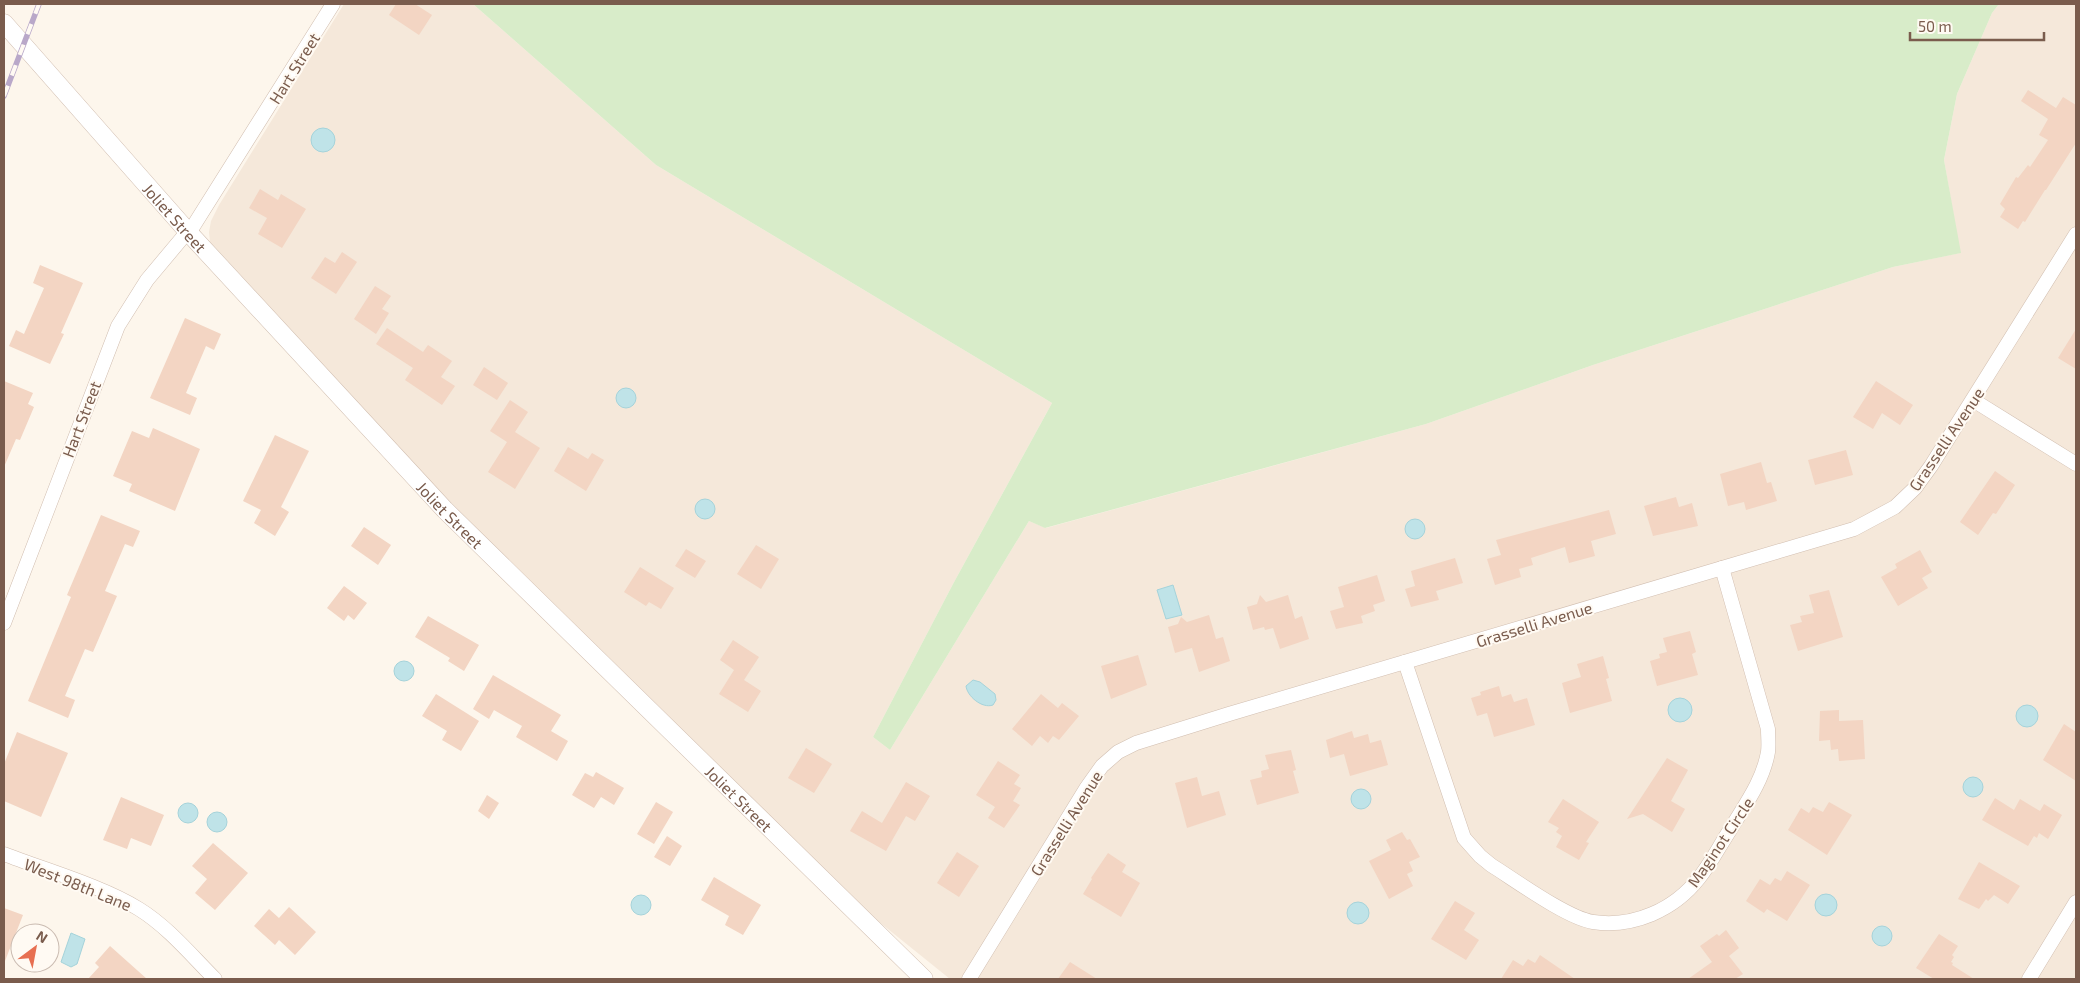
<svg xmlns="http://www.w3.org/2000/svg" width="2080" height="983" font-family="'Exo 2',sans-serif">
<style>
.residential{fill:#f5e8da}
.green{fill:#d8ecc9}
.water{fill:#bfe3e8;stroke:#a5d3da}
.building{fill:#f3d5c3}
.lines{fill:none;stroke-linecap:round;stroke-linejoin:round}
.minor-casing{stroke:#d1beb0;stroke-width:15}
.tertiary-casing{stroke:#d1beb0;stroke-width:19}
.minor{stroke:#fff;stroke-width:14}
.tertiary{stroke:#fff;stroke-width:18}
.rail-casing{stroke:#b9a8c9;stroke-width:5.5}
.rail{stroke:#fffaf3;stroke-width:4;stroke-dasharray:11;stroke-linecap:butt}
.labels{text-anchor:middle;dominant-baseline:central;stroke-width:4;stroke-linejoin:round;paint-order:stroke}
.street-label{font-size:16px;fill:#7a5c4d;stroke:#fffaf3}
</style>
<rect width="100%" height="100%" fill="#fdf6ec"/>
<polygon class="residential" points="344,4 473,4 656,165 1052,403 953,584 873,737 890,750 1029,521 1046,528 1426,424 1593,365 1893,267 1960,253 1944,160 1957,94 1992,13 1999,4 2076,4 2076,979 950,979 873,917 823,869 512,566 413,463 210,242 209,232 211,221 219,205"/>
<polygon class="green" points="473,4 1999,4 1992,13 1957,94 1944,160 1961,253 1893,267 1593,365 1426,424 1045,528 1029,521 890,750 873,737 953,584 1052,403 656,165"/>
<g class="water">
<circle cx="323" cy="140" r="12"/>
<circle cx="626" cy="398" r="10"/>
<circle cx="705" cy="509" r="10"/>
<circle cx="1415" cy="529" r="10"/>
<polygon points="1173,585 1182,615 1166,619 1157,590"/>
<circle cx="404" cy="671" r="10"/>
<path d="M973,680L980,682L995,694L996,700L993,705C982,709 967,696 966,686Z"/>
<circle cx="1680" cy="710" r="12"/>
<circle cx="2027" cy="716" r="11"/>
<circle cx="1973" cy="787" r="10"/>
<circle cx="1361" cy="799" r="10"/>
<circle cx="188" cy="813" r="10"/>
<circle cx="217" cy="822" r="10"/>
<circle cx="1826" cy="905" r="11"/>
<circle cx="641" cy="905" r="10"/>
<circle cx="1358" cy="913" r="11"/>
<circle cx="1882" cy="936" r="10"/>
<polygon points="71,933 85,939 77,964 71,967 61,962"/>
</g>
<g class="building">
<polygon points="396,4 415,4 432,15 419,35 389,15"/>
<polygon points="2028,90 2056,108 2063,97 2076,105 2076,143 2046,190 2045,190 2025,222 2023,221 2018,229 2000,217 2005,209 2000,204 2016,177 2018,178 2028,165 2030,167 2048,140 2039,135 2048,119 2021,101"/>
<polygon points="260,189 278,200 281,194 306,209 282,248 258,234 267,218 249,208"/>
<polygon points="342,252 357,262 336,294 311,278 325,257 335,263"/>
<polygon points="40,265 83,283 61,333 64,334 50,364 9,346 16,330 24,334 44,288 33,283"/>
<polygon points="375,286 391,296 382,309 389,313 376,334 354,319"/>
<polygon points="185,318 221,334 214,350 206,346 186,393 197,398 190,415 150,398"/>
<polygon points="387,328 423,352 428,345 452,361 441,377 455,386 442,405 405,380 413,368 376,344"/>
<polygon points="2076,329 2076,369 2058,358"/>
<polygon points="484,367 508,383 497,400 473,385"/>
<polygon points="4,381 33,393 28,404 34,407 20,440 16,439 4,467"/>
<polygon points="1876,381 1913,405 1900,425 1882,413 1873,429 1853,417"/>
<polygon points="510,400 528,412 515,432 540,448 515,489 488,472 507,442 490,431"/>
<polygon points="153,428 200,449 175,511 129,491 132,484 113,476 132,431 149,438"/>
<polygon points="275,435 309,451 281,507 289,512 275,536 254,523 261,510 243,501"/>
<polygon points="568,447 588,459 592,453 604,460 586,491 554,471"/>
<polygon points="1846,450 1853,475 1815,485 1808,460"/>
<polygon points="1761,462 1767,483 1771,482 1777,501 1746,510 1744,502 1728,506 1720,474"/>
<polygon points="1995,471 2015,485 1996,514 1993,513 1978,535 1960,522"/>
<polygon points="1676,497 1679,507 1692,503 1698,526 1653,536 1644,506"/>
<polygon points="1609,510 1616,534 1591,541 1595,556 1569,563 1565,547 1531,558 1533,565 1519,569 1521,577 1495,585 1487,559 1501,555 1496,540"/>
<polygon points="101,515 140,531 133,547 125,544 105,591 117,596 93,652 85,649 65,696 75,700 68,718 28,701 71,597 67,595"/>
<polygon points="364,527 391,545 378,565 351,546"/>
<polygon points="756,545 779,559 761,589 737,574"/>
<polygon points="686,549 706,561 695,578 675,566"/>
<polygon points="1920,550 1932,572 1922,578 1928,588 1898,606 1881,577 1897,568 1895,564"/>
<polygon points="1455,558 1463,583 1436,591 1439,600 1411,607 1405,589 1415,586 1411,571"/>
<polygon points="640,567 674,588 661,609 649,602 646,606 624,592"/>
<polygon points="1377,575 1385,601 1373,605 1375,611 1361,616 1363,623 1336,629 1330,611 1344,607 1338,587"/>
<polygon points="344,586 367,603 354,620 348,615 344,621 327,608"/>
<polygon points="1829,590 1843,637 1798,651 1790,625 1802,622 1800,616 1814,613 1809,595"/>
<polygon points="1260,595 1266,602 1288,595 1295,619 1302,616 1309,639 1280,649 1273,628 1265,630 1264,627 1253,630 1247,607 1257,604"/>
<polygon points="1209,615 1216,639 1223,637 1230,661 1199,672 1192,648 1175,653 1168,627 1178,624 1181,617 1187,622"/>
<polygon points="428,616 479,645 464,671 448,661 450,658 415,637"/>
<polygon points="1690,631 1696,652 1692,654 1698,675 1657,686 1650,661 1660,658 1659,654 1667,652 1663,638"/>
<polygon points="733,640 759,657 744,680 761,691 748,712 719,694 734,670 720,660"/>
<polygon points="1138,655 1147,685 1111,699 1101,666"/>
<polygon points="1603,656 1609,678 1606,679 1612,701 1570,713 1562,683 1581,677 1577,664"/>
<polygon points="493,675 561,715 551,731 568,741 557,761 516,737 522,726 494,710 489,719 473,709"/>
<polygon points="1499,686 1502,697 1511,694 1514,702 1527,698 1535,725 1494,737 1487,713 1477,716 1471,698 1481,695 1480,692"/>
<polygon points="436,694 479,721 461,751 442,740 447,731 422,716"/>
<polygon points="1041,694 1058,708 1062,703 1079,716 1059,740 1053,736 1048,743 1040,736 1032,746 1012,729"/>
<polygon points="1839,710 1839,721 1863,720 1865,759 1839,761 1838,749 1831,750 1830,740 1819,741 1820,711"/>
<polygon points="2064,724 2076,732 2076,781 2043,760"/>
<polygon points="1352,731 1354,738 1368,734 1370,743 1381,740 1388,765 1350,776 1344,754 1330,758 1326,740"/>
<polygon points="17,732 68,753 41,817 4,801 4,764"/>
<polygon points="806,748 832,764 814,793 788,778"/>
<polygon points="1291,750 1296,770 1293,771 1299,793 1257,805 1250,780 1262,777 1261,771 1269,769 1265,755"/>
<polygon points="1667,758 1688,770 1671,801 1685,809 1672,832 1643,814 1627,819"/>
<polygon points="998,761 1020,775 1014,784 1021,788 1013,801 1020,805 1004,828 988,818 995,807 976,795"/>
<polygon points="596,772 624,788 614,805 601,797 594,808 572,795 585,773 593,777"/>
<polygon points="1197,777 1202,796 1219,791 1226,815 1187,828 1175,783"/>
<polygon points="906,782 930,796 915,821 906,816 886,851 850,831 862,811 882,823"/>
<polygon points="487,795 499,803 489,819 478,811"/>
<polygon points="121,797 164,815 151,846 131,838 127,849 103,840"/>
<polygon points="1995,798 2014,810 2020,799 2040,811 2044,804 2062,815 2048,839 2039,833 2037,838 2034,836 2028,846 1982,820"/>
<polygon points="1563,799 1599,822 1586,842 1589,843 1579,860 1556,847 1562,836 1556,832 1559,828 1548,822"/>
<polygon points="656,802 673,812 654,844 637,834"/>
<polygon points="1829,802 1852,815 1827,855 1788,830 1801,808 1809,813 1813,807 1823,812"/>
<polygon points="1402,832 1407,840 1410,839 1420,857 1409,862 1413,871 1407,874 1413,886 1389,899 1369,861 1391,850 1386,840"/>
<polygon points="667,836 682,846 670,866 654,857"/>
<polygon points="213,843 248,873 215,910 195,893 207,879 192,866"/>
<polygon points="957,852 979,866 959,897 937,883"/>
<polygon points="1108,853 1126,865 1122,872 1140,883 1121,917 1083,894 1092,879 1091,878"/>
<polygon points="1979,862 2020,886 2008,904 1994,895 1988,901 1986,899 1979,909 1958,899"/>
<polygon points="1787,871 1810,885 1787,921 1767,909 1764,913 1746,901 1760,879 1770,885 1775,878 1781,881"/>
<polygon points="714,877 761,905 743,935 725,925 729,916 701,900"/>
<polygon points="1455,901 1475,913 1464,930 1479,940 1466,960 1431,939"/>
<polygon points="289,907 316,932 295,955 279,940 275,945 254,926 269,909 279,918"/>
<polygon points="4,908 23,915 5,961 4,961"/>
<polygon points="1726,930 1739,948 1729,956 1743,974 1735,979 1688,979 1712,962 1700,946 1717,934 1719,936"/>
<polygon points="1939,934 1958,946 1952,955 1954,957 1951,962 1953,963 1952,965 1974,979 1934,979 1916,968"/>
<polygon points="110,946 147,979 88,979 99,967 95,963"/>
<polygon points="1540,955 1575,979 1501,979 1513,960 1523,966 1528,959 1535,963"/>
<polygon points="1070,962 1097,979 1058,979"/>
</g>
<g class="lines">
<g class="minor-casing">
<g id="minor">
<polyline points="189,233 333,4"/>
<polyline points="1973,400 2076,464"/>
<polyline points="4,623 118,326 147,280 188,231"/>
<path d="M1405,662L1464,838L1480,856L1491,865C1515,880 1567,918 1593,922C1633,928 1674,910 1699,878C1711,863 1720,845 1730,830C1745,805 1763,781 1768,752C1769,745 1768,737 1768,729L1722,568"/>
<path d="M4,854C45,870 102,886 139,909C168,927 191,955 215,979"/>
<polyline points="969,979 1087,787 1102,766 1118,752 1136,743 1229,714 1854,529 1895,507 1915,488 1931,466 2076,234"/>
<polyline points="2029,979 2076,902"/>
</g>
</g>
<g class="tertiary-casing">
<g id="tertiary">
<path id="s1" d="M4,23L189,233L445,510L924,979"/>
</g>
</g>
<use href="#minor" class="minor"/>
<use href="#tertiary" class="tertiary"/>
<g class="rail-casing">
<polyline id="rail" points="4,96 39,4"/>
</g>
<use href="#rail" class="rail"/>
</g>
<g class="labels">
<g class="street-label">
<text transform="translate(294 68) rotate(-58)">Hart Street</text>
<text stroke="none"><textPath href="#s1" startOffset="259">Joliet Street</textPath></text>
<text transform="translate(81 419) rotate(-69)">Hart Street</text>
<text transform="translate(1946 439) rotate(-56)">Grasselli Avenue</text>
<text stroke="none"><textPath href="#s1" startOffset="664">Joliet Street</textPath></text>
<text transform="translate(1534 624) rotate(-17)">Grasselli Avenue</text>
<text stroke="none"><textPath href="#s1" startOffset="1069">Joliet Street</textPath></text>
<text transform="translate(1066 823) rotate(-58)">Grasselli Avenue</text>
<text transform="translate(1720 842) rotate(-56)">Maginot Circle</text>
<text transform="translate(78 884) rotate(22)">West 98th Lane</text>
</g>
</g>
<rect width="2080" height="983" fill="none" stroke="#7a5c4d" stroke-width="10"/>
<g transform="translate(35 948) rotate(32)"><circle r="24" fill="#fffaf3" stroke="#cabbb1"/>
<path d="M0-4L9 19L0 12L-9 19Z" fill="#e76f51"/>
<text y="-8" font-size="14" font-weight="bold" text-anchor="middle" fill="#7a5c4d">N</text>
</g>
<path d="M1910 32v8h134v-8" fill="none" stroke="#7a5c4d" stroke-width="2.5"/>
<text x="1918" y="32" font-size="15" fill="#7a5c4d" stroke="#fffaf3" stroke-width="4" paint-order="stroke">50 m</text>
</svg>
